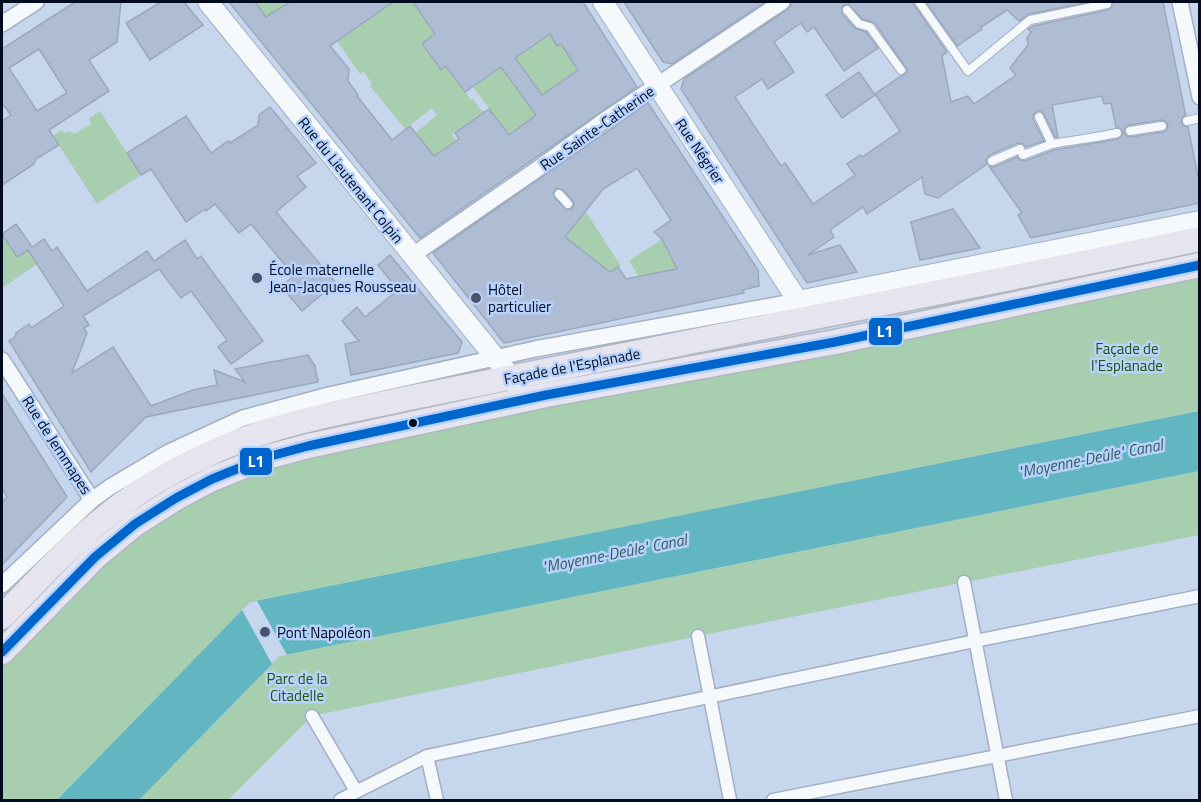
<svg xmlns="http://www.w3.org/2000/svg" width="1201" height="802" font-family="'Titillium Web',sans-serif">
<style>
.green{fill:#a7cfaf}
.water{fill:#61b6c1}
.pier{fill:#c6d6ed}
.building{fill:#aebdd3;stroke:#9ba8bc;stroke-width:1.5;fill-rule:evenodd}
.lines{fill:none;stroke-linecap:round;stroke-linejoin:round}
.service-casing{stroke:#a2afc3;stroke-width:10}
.pedestrian-casing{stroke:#a2afc3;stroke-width:15}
.minor-casing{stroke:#a2afc3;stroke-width:18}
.tertiary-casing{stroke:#a2afc3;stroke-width:22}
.primary-casing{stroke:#afb7c3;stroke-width:27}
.service{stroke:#f6f9fc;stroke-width:8}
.pedestrian{stroke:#f6f9fc;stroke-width:12}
.minor{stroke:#f6f9fc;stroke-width:15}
.tertiary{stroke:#f6f9fc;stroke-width:20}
.primary{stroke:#e6e4ee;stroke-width:24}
.bus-1-casing{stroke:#b6d2fd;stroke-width:14}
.bus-1{stroke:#06c;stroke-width:9}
.poi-dot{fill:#485367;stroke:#b6d2fd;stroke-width:2}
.bus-dot{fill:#040d1f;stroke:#b6d2fd;stroke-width:2}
.labels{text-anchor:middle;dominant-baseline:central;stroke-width:5;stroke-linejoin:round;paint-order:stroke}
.street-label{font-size:15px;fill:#040d1f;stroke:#b6d2fd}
.poi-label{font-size:15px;fill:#040d1f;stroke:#b6d2fd;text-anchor:start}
.park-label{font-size:15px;fill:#1f550a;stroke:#b6d2fd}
.water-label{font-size:16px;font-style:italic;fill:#395b5c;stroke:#b6d2fd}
.line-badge{stroke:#b6d2fd;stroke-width:2}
.badge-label{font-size:16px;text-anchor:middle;font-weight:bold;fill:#fff}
</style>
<rect width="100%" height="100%" fill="#c6d6ed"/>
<g class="green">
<polygon points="255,2 290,2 266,17"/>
<polygon points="315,2 342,2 359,25 393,2 413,2 435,34 422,45 440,70 452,60 460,84 471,100 473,99 481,110 485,112 452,134 456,141 434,156 411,137 437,115 432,108 405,129 370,86 372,84 364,72 360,74 337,41 341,38"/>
<polygon points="550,34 557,46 574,36 578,70 542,95 515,58"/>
<polygon points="501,67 536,115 509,135 473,87"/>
<polygon points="100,111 141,175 97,204 53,136 61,130 65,133 69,131 74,134 91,124 89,118"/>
<polygon points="586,212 621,266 610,272 565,237"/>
<polygon points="2,233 17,257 28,250 37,264 2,288"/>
<polygon points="662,239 678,269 639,277 629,261"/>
<polygon points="1199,273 1199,411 250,602 57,800 2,800 2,664 109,556 192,500 292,458"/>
<polygon points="1199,471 1199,535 698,636 312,716 228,800 139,800 280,656"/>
</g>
<polygon class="water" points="1199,411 1199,471 280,656 139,800 57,800 250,602"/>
<polygon class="pier" points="257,601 287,655 280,656 272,664 242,610 250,602"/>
<g class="building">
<path d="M75,2H121L117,42L89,60L109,91L49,130L59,145L36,159L34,164L2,185V121L11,115L2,103V49ZM39,49L67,93L37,111L9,68Z"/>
<polygon points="161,2 184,2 203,25 150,60 126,23"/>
<path d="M229,2H255L266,17L290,2H393L330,46L349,69L348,81L358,95L357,96L392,140L410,126L434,156L459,139L455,133L489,109L509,135L536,115L501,67L465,92L446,66L441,70L422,44L435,34L413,2H583L637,87L420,238ZM550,34L557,46L561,44L578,70L542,95L515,58Z"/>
<polygon points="624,2 765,2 672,64 663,62"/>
<path d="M792,2H913L914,5L947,52L942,56L951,102L968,96L974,104L1016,75L1010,68L1028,45L1027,38L1031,32L1028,29L1033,26L1108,10L1112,6V2H1163L1185,112L1186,115L1183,117L1181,122L1183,125L1188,127L1200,186V203L1031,238L1018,215L1022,213L989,166L994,167L1017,157L1020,160L1025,161L1054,150L1118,139L1123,134L1121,129L1116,127L1111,103L1104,104L1102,96L1052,105L1058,137H1055L1044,114L1040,111H1037L1034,114L1033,119L1044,141L1026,147L1023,144L1018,143L990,155L986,160L987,164L938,198L925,194L922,177L867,214L863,207L830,230L834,237L808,255L840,245L857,272L807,283L681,89L684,79L787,10L790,7ZM848,4L862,19L875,23L908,71L904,75L901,76L875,94L900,131L862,157L860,155L847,164L855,175L813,204L785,163L781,166L735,97L762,79L768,89L794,72L774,42L801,23L807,32L814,27L844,71L878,48L866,32L855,28L842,14V7L844,5ZM1161,120L1165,121L1168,125L1167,129L1163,132L1131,137L1127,136L1124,132L1125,128L1129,125Z"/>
<polygon points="926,2 1090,2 1029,14 1019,21 1007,10 981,27 982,29 957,46"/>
<polygon points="859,72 875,95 842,118 826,95"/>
<path d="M648,103L758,270L759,286L743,290L744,293L504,343L433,253ZM637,168L671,220L654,232L662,239L677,269L626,279L618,267L610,272L565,237L603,189ZM557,188L563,190L572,200L574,205L572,209H566L555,198L553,193Z"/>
<polygon points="270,107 316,163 297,176 306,187 276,212 336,283 302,311 281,286 294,276 251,224 239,233 215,204 206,211 205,209 186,222 151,169 141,175 127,153 186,116 211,153 228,141 230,143 258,125 259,115"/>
<polygon points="953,209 980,248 920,260 911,222"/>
<polygon points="16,224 32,247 44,239 52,251 57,247 87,291 147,251 154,261 185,240 197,259 201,256 263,341 231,364 218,347 227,340 191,291 181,298 159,269 83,316 89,325 84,328 87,333 72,373 113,347 151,406 193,390 217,385 214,370 245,382 235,369 308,355 315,366 318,382 146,417 91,472 9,341 15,337 16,333 29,324 31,328 64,306 28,250 17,257 2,234"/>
<polygon points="390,255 462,342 458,353 351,375 345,344 359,341 342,321 357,307 365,317 398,290 378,265"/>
<polygon points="2,394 67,497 2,565 2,502 7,497 2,488"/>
</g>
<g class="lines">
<g class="service-casing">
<g id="service">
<polyline points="919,2 968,71 1030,20 1107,4"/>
<polyline points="847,10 859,24 870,27 901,70"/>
<path d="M1039,117L1052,144C1074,140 1095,138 1117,133"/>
<polyline points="1187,121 1200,118"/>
<polyline points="1130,131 1162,126"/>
<polyline points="992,161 1020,149 1023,155 1052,144"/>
<polyline points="559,194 568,204"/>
</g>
</g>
<g class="pedestrian-casing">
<g id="pedestrian">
<polyline points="964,582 1006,800"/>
<polyline points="698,636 730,800"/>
<polyline points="312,716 356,791"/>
<polyline points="427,756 437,800"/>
<polyline points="340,800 427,756 975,641 1200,596"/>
<polyline points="773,800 1200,716"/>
</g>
</g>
<g class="minor-casing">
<g id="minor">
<polyline points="1180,2 1200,97"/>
<polyline points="2,24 36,2"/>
<polyline points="413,255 536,170 602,122 782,2"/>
<polyline points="2,360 92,500"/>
<polyline points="2,585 92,500 110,487 169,452 243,418 329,395 535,349 798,301"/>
</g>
</g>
<g class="tertiary-casing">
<g id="tertiary">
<polyline points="208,2 519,387"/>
<polyline points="603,2 798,301 1200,221"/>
</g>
</g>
<g class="primary-casing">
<g id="primary">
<path d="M2,617C40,578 77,537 121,505C162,474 222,445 271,430C314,416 360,409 404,399L1020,276L1200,239"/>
<polyline points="2,652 95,557 135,524 176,498 212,479 267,457 308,446 546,395 835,342 1200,265"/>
</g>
</g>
<use href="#service" class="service"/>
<use href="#pedestrian" class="pedestrian"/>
<use href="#minor" class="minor"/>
<use href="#tertiary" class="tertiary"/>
<use href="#primary" class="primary"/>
<g class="bus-1-casing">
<polyline id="bus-1" points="2,652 95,557 135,524 176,498 212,479 267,457 308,446 546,395 835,342 1200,265"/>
</g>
<use href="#bus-1" class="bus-1"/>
</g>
<g class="poi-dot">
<circle cx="257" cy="278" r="6"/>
<circle cx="476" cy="298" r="6"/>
<circle cx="265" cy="632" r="6"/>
</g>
<circle class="bus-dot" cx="413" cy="423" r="5"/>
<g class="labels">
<g class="street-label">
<text transform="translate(597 128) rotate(-35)">Rue Sainte-Catherine</text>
<text transform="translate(700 151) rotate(56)">Rue Négrier</text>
<text transform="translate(351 180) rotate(51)">Rue du Lieutenant Colpin</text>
<text transform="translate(572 366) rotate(-11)">Façade de l'Esplanade</text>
<text transform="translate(57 445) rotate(57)">Rue de Jemmapes</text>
</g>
<g class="poi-label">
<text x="269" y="269">École maternelle<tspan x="269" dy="17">Jean-Jacques Rousseau</tspan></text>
<text x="488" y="289">Hôtel<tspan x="488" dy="17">particulier</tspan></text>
<text x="277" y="632">Pont Napoléon</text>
</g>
<g class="park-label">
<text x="1127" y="348">Façade de<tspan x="1127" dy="17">l'Esplanade</tspan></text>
<text x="297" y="678">Parc de la<tspan x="297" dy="17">Citadelle</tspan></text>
</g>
<g class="water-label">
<text transform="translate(1090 458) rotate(-11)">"Moyenne-Deûle" Canal</text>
<text transform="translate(614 553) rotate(-11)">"Moyenne-Deûle" Canal</text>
</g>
</g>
<g class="line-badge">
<rect x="868" y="317" width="35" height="29" rx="6" fill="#06c"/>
<rect x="239" y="447" width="34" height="29" rx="6" fill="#06c"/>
</g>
<g class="badge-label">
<text x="885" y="337">L1</text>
<text x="256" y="467">L1</text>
</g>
<rect width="1201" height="802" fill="none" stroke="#040d1f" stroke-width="6"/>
</svg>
